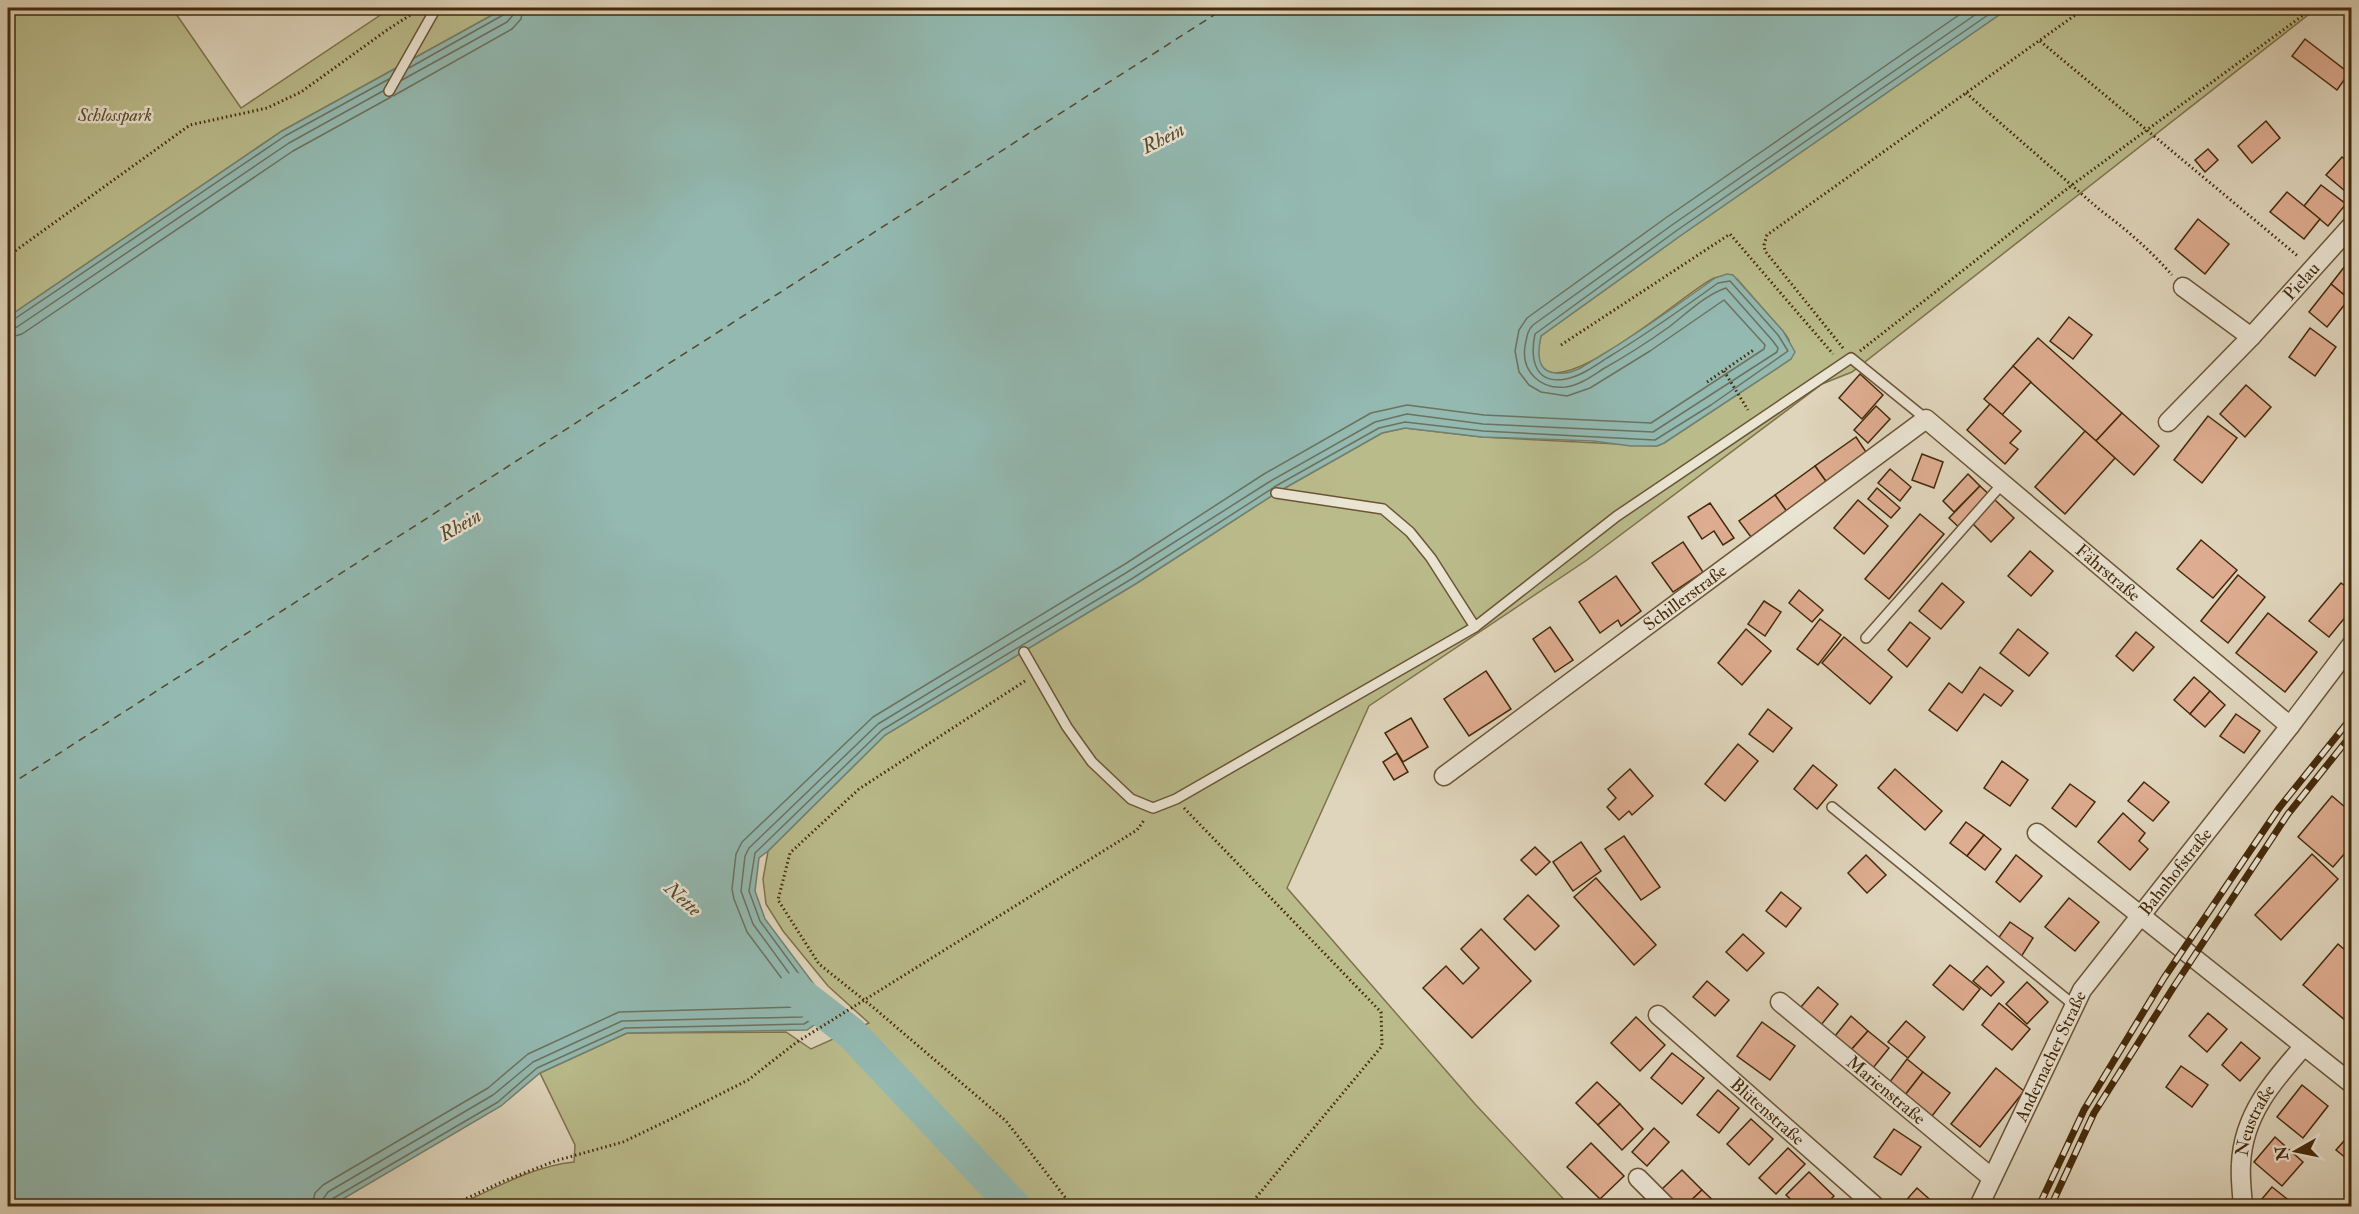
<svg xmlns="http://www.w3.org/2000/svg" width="2359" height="1214" font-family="'IM FELL Double Pica',serif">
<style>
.green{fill:#babb8b;stroke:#80724a;stroke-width:1.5}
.water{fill:#93b9b1;stroke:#74806e;stroke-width:1.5}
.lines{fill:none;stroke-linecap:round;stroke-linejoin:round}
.shore{stroke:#6c725e;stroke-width:1.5}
.river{stroke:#93b9b1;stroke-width:33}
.ferry{stroke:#55472b;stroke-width:1.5;stroke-dasharray:8 6;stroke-linecap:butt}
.building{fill:#deac90;stroke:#452a0a;stroke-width:1.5}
.lane-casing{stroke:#6c5536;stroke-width:12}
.street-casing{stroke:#6c5536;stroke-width:21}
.path{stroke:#452a0a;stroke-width:3;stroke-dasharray:1.5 3;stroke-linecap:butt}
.lane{stroke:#eae4d3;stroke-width:9}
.street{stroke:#eae4d3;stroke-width:18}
.rail-casing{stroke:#452a0a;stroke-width:7}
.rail{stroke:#eae4d3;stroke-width:4.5;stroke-dasharray:14;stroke-linecap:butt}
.labels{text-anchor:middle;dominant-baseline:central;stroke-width:5;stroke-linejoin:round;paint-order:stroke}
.park-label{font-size:18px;font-style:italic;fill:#5c4724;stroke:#eae4d3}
.street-label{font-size:18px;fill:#452a0a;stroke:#eae4d3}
.water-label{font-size:20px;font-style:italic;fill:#55472b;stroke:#eae4d3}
</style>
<rect width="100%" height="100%" fill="#dfd5bc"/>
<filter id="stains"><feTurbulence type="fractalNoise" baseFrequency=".00333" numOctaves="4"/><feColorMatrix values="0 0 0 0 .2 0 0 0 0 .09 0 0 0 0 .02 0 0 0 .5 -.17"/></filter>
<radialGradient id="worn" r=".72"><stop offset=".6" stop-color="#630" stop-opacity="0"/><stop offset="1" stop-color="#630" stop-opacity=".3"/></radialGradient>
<g class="green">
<polygon points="8,8 172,8 241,108 391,8 505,8 282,131 8,317"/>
<path d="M2009,8H2317L1852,372L1822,384L1587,560L1369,706L1287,888L1475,1104L1570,1206H456C493,1189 533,1166 574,1162L575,1145L540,1073L627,1033L786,1032L811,1049L869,1023L828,986L783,931L766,904L763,879L768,851L885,735L1137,583L1276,493L1382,433L1405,428L1482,437L1657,446L1664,443L1791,359L1789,340L1786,335L1737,279C1731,278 1720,276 1714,278C1692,286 1552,414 1538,359C1537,352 1539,343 1541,336L1680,236Z"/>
</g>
<path class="water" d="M505,8H2009L1680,236L1541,336C1537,355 1536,376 1564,373C1579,372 1592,360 1605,353C1643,330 1679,304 1715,278L1727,274L1733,275L1783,331L1795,352L1791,359L1664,443L1657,446H1631L1593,441L1482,437L1405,428L1382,433L1276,493L1137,583L885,735L768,851L759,858L755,891L765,919L834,1011L807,1030L627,1033L540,1073L501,1106L331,1206H8V317L282,131Z"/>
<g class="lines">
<g class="shore">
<polyline points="409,68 503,15 507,8"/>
<polyline points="402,80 507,22 513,15 514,8"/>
<polyline points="393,96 512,29 521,19 523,8"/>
<polyline points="8,322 13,320 285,136 389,79"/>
<polyline points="8,329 17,327 289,143 383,91"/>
<polyline points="8,338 22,334 293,151 391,97"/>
<path d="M1274,487L1379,428L1405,422L1483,431L1655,440L1711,405L1788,351L1778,335L1730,281L1718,283C1682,309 1645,335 1607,358C1595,366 1581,376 1566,379C1534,385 1530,358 1535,334L1676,231L1998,8"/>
<polyline points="312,1206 315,1193 323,1185 488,1088 528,1054 619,1012 799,1007 800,1003 747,932 734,899 732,889 736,854 742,842 873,717 1125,564 1264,474 1371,413 1407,405 1484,415 1651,423 1764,349 1765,345 1724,300 1650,351 1590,388 1567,396 1541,392 1529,385 1519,372 1515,351 1519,330 1527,318 1667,217 1969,8"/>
<path d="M321,1206L323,1199L328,1192L493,1095L533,1062L622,1021L802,1017L812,1010L813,1006L753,924L741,891L745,856L749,848L878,724L1129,571L1269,482L1375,422L1407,414L1483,424L1653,432L1777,352L1778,348L1772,340L1726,288C1705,295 1686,314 1669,327C1648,342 1626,356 1603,369C1592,376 1580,385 1566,387C1540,390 1521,371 1525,346C1527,337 1527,331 1533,325L1672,225L1985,8"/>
<polyline points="329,1206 332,1199 498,1102 537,1068 625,1028 804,1024 823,1012 824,1008 760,921 749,891 755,853 882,730 1133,578 1273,488"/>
</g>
<polyline class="river" points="794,989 851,1033 1014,1206"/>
<polyline class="ferry" points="8,786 1225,8"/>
</g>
<g class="building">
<polygon points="2305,39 2349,73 2337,90 2292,56"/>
<polygon points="2266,121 2280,138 2252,163 2238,146"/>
<polygon points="2208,149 2218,160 2205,172 2195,160"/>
<polygon points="2342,157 2352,165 2352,197 2326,175"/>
<polygon points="2321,185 2346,204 2328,226 2304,206"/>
<polygon points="2287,192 2320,219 2304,239 2270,212"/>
<polygon points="2198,219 2229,244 2205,274 2175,249"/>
<polygon points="2345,266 2352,271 2352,296 2349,299 2331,284"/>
<polygon points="2331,284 2349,299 2327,327 2309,312"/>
<polygon points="2069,317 2092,335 2073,359 2050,341"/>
<polygon points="2310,328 2336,347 2315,376 2289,357"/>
<polygon points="2038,338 2122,413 2096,441 2013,366"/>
<polygon points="2013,366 2031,382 2002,415 1984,399"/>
<polygon points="1860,374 1883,395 1862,419 1839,398"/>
<polygon points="2246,385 2271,407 2245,437 2220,414"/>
<polygon points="1990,404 2021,431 2010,443 2018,449 2005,464 1967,430"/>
<polygon points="1876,406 1890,419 1868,443 1854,430"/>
<polygon points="2122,413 2159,446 2134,475 2096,441"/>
<polygon points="2208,416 2237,438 2202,483 2174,460"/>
<polygon points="2085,431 2115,458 2065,514 2035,487"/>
<polygon points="1856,437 1870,458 1830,487 1815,466"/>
<polygon points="1922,454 1943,462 1934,488 1912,480"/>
<polygon points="1815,466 1830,487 1790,516 1775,495"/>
<polygon points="1890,469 1911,487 1900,501 1878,483"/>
<polygon points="1968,474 1980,486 1954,512 1943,501"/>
<polygon points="1980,486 1994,499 1963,531 1949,518"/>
<polygon points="1877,488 1900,508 1891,518 1868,499"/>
<polygon points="1775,495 1790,516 1754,541 1739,521"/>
<polygon points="1994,499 2014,518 1991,542 1972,523"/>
<polygon points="1858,500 1888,526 1864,554 1834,528"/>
<polygon points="1710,503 1734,538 1723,545 1714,531 1702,539 1688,517"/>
<polygon points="1920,514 1944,534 1889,599 1865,579"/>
<polygon points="2201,540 2237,570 2213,598 2177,569"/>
<polygon points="1683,542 1703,572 1673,592 1652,563"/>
<polygon points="2030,551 2053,571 2031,596 2008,576"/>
<polygon points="2238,575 2265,597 2228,643 2201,621"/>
<polygon points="1616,576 1641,611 1621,626 1618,620 1600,633 1579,602"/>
<polygon points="1942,583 1964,602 1941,629 1919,611"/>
<polygon points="2341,583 2352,591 2352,609 2329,637 2309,621"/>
<polygon points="1799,590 1823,610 1812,622 1789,603"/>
<polygon points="1764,601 1781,612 1765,636 1748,624"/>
<polygon points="2268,613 2317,652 2285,692 2236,653"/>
<polygon points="1820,619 1841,635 1818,665 1797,649"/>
<polygon points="1910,622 1930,638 1907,667 1888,650"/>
<polygon points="1550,627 1573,660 1555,672 1533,639"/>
<polygon points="1746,629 1771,651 1742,685 1718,663"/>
<polygon points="2018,629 2048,653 2029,676 2000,653"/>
<polygon points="2136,632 2154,647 2133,671 2116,656"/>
<polygon points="1844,637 1892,677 1870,704 1822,663"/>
<polygon points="1980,667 2013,691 2001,706 1984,694 1957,731 1929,710 1949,683 1962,693"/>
<polygon points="1486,671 1511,709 1469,736 1444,699"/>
<polygon points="2194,677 2210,691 2190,714 2174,700"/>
<polygon points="2210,691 2225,705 2205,727 2190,714"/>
<polygon points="1768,709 1792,728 1773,752 1749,734"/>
<polygon points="2236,714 2260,731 2244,753 2220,736"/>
<polygon points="1411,718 1428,747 1403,762 1385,733"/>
<polygon points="1738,744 1758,761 1725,801 1705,784"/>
<polygon points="1397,753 1408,772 1394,780 1383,762"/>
<polygon points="2002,761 2028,780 2010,806 1984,788"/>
<polygon points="1813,765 1837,785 1817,809 1794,789"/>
<polygon points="1630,769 1653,796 1632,815 1629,811 1619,820 1607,807 1616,798 1608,789"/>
<polygon points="1895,769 1942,811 1925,830 1878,788"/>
<polygon points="2144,782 2169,802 2153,821 2128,801"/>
<polygon points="2070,784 2095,802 2076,827 2052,808"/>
<polygon points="2332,796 2352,813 2352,845 2333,867 2298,837"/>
<polygon points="2123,813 2145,833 2139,841 2148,849 2130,870 2098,842"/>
<polygon points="1966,822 1984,835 1967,856 1950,843"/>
<polygon points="1984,835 2001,849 1985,870 1967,856"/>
<polygon points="1624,836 1660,887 1641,900 1605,849"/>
<polygon points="1581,842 1601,871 1573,891 1553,862"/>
<polygon points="1535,847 1550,862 1536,875 1521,860"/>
<polygon points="2312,854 2338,879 2281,940 2255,915"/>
<polygon points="1866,855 1886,875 1867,893 1848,873"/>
<polygon points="2016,855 2042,876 2020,902 1996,882"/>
<polygon points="1596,878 1656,945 1634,965 1574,897"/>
<polygon points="1781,892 1801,908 1786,927 1766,911"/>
<polygon points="1528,895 1559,926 1535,950 1504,919"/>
<polygon points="2069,898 2099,922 2075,951 2045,927"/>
<polygon points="2010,922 2033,938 2021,957 1997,940"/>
<polygon points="1481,929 1531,981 1472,1038 1423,988 1446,966 1463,984 1479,968 1461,949"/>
<polygon points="1743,934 1764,953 1747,971 1726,952"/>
<polygon points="2338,944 2352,956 2352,1026 2303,985"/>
<polygon points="1950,965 1980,989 1963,1010 1933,985"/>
<polygon points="1987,966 2004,982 1991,996 1973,981"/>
<polygon points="1707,981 1729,1000 1715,1016 1693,997"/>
<polygon points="2027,982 2048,1002 2027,1024 2006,1004"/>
<polygon points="1818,987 1838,1004 1821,1025 1801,1007"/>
<polygon points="1999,1003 2030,1029 2012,1050 1982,1025"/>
<polygon points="2208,1013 2227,1029 2207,1052 2189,1036"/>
<polygon points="1851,1016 1868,1031 1851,1050 1835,1036"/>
<polygon points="1636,1017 1665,1045 1640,1071 1611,1043"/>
<polygon points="1906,1021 1925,1037 1908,1058 1888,1042"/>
<polygon points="1762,1022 1795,1046 1770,1080 1737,1056"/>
<polygon points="1868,1031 1889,1048 1873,1068 1851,1050"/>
<polygon points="2241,1042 2260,1058 2240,1081 2222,1065"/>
<polygon points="1672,1053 1704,1078 1682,1104 1651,1078"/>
<polygon points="1907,1059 1923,1072 1905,1095 1889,1083"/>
<polygon points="2181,1066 2208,1085 2192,1107 2166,1087"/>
<polygon points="1996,1068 2024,1091 1980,1147 1951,1124"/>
<polygon points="1923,1072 1950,1093 1932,1116 1905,1095"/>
<polygon points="1597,1082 1620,1104 1598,1125 1576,1103"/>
<polygon points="2302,1085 2328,1106 2303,1138 2277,1117"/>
<polygon points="1718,1090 1739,1108 1719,1133 1697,1115"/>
<polygon points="1620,1104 1643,1129 1622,1150 1598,1125"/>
<polygon points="1751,1119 1773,1139 1749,1165 1727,1144"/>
<polygon points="1654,1128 1669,1142 1647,1166 1632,1152"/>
<polygon points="1894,1129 1921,1147 1901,1175 1874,1157"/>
<polygon points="2352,1132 2352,1163 2336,1150"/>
<polygon points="2275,1137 2303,1162 2282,1186 2254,1162"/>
<polygon points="1591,1143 1624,1176 1600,1199 1567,1167"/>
<polygon points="1788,1148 1805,1164 1776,1194 1759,1178"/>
<polygon points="1682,1170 1702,1190 1685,1206 1678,1206 1661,1190"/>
<polygon points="1809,1172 1834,1196 1824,1206 1798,1206 1786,1195"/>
<polygon points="2272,1187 2296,1206 2256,1206"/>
<polygon points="1917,1188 1937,1206 1901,1206"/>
<polygon points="1702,1190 1719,1206 1685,1206"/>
</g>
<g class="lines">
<g class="lane-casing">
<g id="lane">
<polyline points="389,91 436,8"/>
<polyline points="1276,493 1383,509 1410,532 1431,558 1475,627"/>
<polyline points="1866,638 2003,483"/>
<polyline points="1024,652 1067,727 1092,762 1131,799 1153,808 1176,799 1475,627 1617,516 1851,358 1926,419"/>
<polyline points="1832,807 2075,1006"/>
</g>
</g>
<g class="street-casing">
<g id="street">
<polyline points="2183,287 2251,337"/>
<path id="s1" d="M2168,422L2251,337L2352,225"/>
<path id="s2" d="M1444,776L1926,419L2290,726"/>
<polyline points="2037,833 2352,1084"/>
<path id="s3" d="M1780,1002L1992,1178"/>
<path id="s4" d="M1658,1015L1875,1206"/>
<polyline points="1638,1178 1666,1206"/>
<path id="s5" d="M1979,1206L2082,990L2290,726L2352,644"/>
<path id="s6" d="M2243,1206C2242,1193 2240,1178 2241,1164C2243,1115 2273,1081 2304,1046"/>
</g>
</g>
<g class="path">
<polyline points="2040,41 2299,257"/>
<path d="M1966,93L2100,210C2126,229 2150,250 2172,275"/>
<polyline points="8,256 190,125 267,108 301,92 387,30 418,10"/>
<polyline points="1561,345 1730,234 1833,354"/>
<polyline points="1843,348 1765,251 1764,245 1767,235 2085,8"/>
<polyline points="1860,351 2072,185 2313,8"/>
<polyline points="1724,371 1748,410"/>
<polyline points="1707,382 1755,349"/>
<polyline points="1025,681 859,789 790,853 778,900 819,964 874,1008 1006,1121 1072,1206"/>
<polyline points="1184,808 1381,1012 1382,1046 1249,1206"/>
<polyline points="450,1206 504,1181 555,1161 623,1142 671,1119 748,1080 797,1042 1137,830 1145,819"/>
</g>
<use href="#lane" class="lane"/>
<use href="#street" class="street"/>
<g class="rail-casing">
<g id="rail">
<polyline points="2039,1206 2084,1110 2164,978 2279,808 2352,717"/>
<polyline points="2051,1206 2094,1113 2173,988 2288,814 2352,734"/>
</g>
</g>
<use href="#rail" class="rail"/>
</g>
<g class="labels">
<g class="park-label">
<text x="115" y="115">Schlosspark</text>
</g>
<g class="street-label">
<text stroke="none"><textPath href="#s1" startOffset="194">Pielau</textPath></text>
<text stroke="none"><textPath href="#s2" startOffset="838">Fährstraße</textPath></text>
<text stroke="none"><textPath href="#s2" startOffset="300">Schillerstraße</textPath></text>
<text stroke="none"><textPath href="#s5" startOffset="390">Bahnhofstraße</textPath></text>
<text stroke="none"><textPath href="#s5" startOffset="166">Andernacher Straße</textPath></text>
<text stroke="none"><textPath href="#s3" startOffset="138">Marienstraße</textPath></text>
<text stroke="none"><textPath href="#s4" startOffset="146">Blütenstraße</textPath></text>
<text stroke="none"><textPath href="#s6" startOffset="88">Neustraße</textPath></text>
</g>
<g class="water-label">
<text transform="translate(1163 138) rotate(-27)">Rhein</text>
<text transform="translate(460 525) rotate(-30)">Rhein</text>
<text transform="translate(683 899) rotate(42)">Nette</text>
</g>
</g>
<rect width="2359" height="1214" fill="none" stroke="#dfd5bc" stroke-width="30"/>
<rect x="9" y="9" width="2341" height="1196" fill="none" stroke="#452a0a" stroke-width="3"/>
<rect x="15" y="15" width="2329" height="1184" fill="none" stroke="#452a0a" stroke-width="1.5"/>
<g transform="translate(2296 1151) rotate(261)" stroke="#eae4d3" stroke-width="4.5" paint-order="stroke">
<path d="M0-4.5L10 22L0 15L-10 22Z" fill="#452a0a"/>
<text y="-9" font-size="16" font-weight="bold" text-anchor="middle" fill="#452a0a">N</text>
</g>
<rect width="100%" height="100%" filter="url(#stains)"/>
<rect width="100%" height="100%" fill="url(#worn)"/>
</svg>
